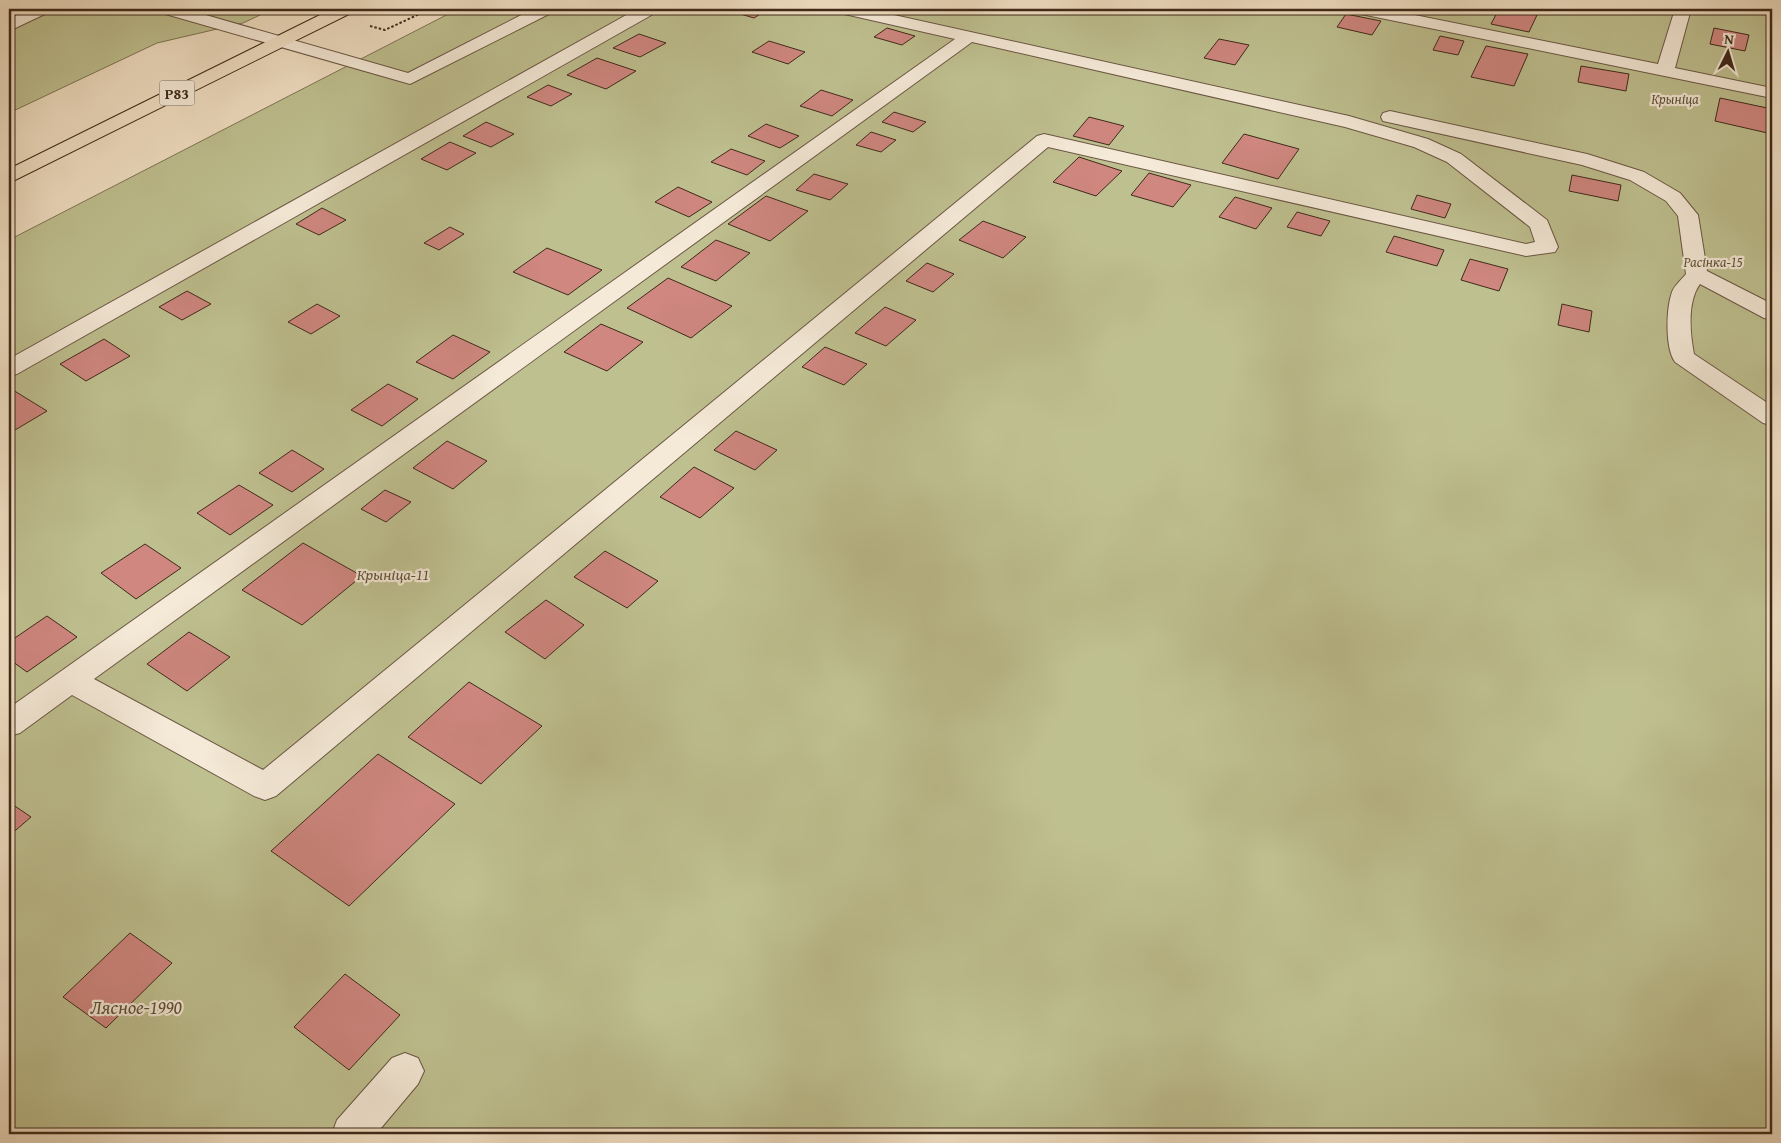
<svg xmlns="http://www.w3.org/2000/svg" width="1781" height="1143" font-family="'Gentium Book Plus',serif">
<style>
.green{fill:#bfc090;stroke:#7f7555}
.building{fill:#cf8780;stroke:#3f2a1a}
.lines{fill:none;stroke-linecap:round;stroke-linejoin:round}
.minor-casing{stroke:#6b5744;stroke-width:2}
.major-casing{stroke:#3f2a1a;stroke-width:2}
.path{stroke:#3f2a1a;stroke-width:2;stroke-dasharray:2.5 2;stroke-linecap:butt}
.minor{fill:#f5ead8;fill-rule:evenodd}
.major{fill:#f0dfc3;fill-rule:evenodd}
.labels{text-anchor:middle;dominant-baseline:central;stroke-width:4.5;stroke-linejoin:round;paint-order:stroke}
.far-park-label{font-size:14px;font-style:italic;fill:#5f5038;stroke:#f5ead8}
.shield{fill:#f5ead8;stroke:#766453;stroke-width:1}
.shield-label{font-size:15px;font-weight:bold;fill:#3f2a1a}
.park-label{font-size:16px;font-style:italic;fill:#5f5038;stroke:#f5ead8}
.near-park-label{font-size:19px;font-style:italic;fill:#5f5038;stroke:#f5ead8}
</style>
<rect width="100%" height="100%" fill="#f0dfc3"/>
<filter id="stains"><feTurbulence type="fractalNoise" baseFrequency=".004" numOctaves="4"/><feColorMatrix values="0 0 0 0 .2 0 0 0 0 .09 0 0 0 0 .02 0 0 0 .5 -.17"/></filter>
<radialGradient id="worn" r=".72"><stop offset=".6" stop-color="#630" stop-opacity="0"/><stop offset="1" stop-color="#630" stop-opacity=".3"/></radialGradient>
<g class="green">
<polygon points="9,9 273,9 243,23 157,43 9,113"/>
<polygon points="458,9 1772,9 1772,1134 9,1134 9,240"/>
</g>
<g class="building">
<polygon points="729,9 768,9 754,18 727,10"/>
<polygon points="1499,9 1505,9 1537,15 1529,32 1491,24"/>
<polygon points="1346,14 1381,21 1372,35 1337,27"/>
<polygon points="887,28 915,36 902,45 874,37"/>
<polygon points="1714,28 1749,35 1745,51 1710,44"/>
<polygon points="639,34 666,43 640,57 613,48"/>
<polygon points="1440,36 1464,41 1458,55 1433,50"/>
<polygon points="1219,39 1249,45 1235,65 1204,58"/>
<polygon points="769,41 805,52 788,64 752,52"/>
<polygon points="1486,46 1528,54 1514,86 1471,77"/>
<polygon points="597,58 636,71 606,89 567,75"/>
<polygon points="1581,66 1629,74 1626,91 1578,82"/>
<polygon points="548,85 572,94 551,106 527,97"/>
<polygon points="821,90 853,100 832,116 800,106"/>
<polygon points="1720,98 1772,109 1772,134 1715,121"/>
<polygon points="894,112 926,122 913,132 882,122"/>
<polygon points="1089,117 1124,126 1109,145 1073,136"/>
<polygon points="486,122 514,134 491,147 463,136"/>
<polygon points="766,124 799,136 780,148 748,136"/>
<polygon points="871,132 896,140 881,152 856,145"/>
<polygon points="1244,134 1299,149 1278,179 1222,163"/>
<polygon points="450,142 476,153 447,170 421,159"/>
<polygon points="731,149 765,161 747,175 711,162"/>
<polygon points="1079,157 1122,171 1096,196 1053,182"/>
<polygon points="1149,173 1191,185 1173,207 1131,195"/>
<polygon points="814,174 848,184 830,200 796,190"/>
<polygon points="1572,175 1621,185 1618,201 1569,191"/>
<polygon points="678,187 712,202 689,217 655,202"/>
<polygon points="1417,195 1451,204 1445,218 1411,209"/>
<polygon points="766,196 808,211 770,241 728,224"/>
<polygon points="1235,197 1272,208 1256,229 1219,217"/>
<polygon points="322,208 346,220 319,235 296,224"/>
<polygon points="1297,212 1330,221 1321,236 1287,227"/>
<polygon points="983,221 1026,237 1003,258 959,240"/>
<polygon points="450,227 464,234 439,250 424,243"/>
<polygon points="1394,236 1444,250 1437,266 1386,252"/>
<polygon points="716,240 750,253 716,281 681,267"/>
<polygon points="547,248 602,270 568,295 513,272"/>
<polygon points="1470,259 1508,269 1499,291 1461,280"/>
<polygon points="927,263 954,274 933,292 906,281"/>
<polygon points="668,278 732,306 691,338 627,308"/>
<polygon points="187,291 211,304 182,320 159,307"/>
<polygon points="317,304 340,316 311,334 288,322"/>
<polygon points="1562,304 1592,311 1589,332 1558,325"/>
<polygon points="885,307 916,320 886,346 855,333"/>
<polygon points="601,324 643,342 607,371 564,352"/>
<polygon points="453,335 490,352 453,379 416,362"/>
<polygon points="104,339 130,356 86,381 60,364"/>
<polygon points="825,347 867,364 844,385 802,367"/>
<polygon points="388,384 418,399 382,426 351,410"/>
<polygon points="13,390 47,411 10,433 9,392"/>
<polygon points="736,431 777,450 755,470 714,450"/>
<polygon points="447,441 487,461 453,489 413,468"/>
<polygon points="292,450 324,469 292,492 259,473"/>
<polygon points="694,467 734,488 700,518 660,497"/>
<polygon points="239,485 273,505 230,535 197,513"/>
<polygon points="385,490 411,502 386,522 361,509"/>
<polygon points="303,543 362,576 302,625 242,590"/>
<polygon points="145,544 181,568 136,599 101,573"/>
<polygon points="605,551 658,581 627,608 574,577"/>
<polygon points="546,600 584,625 545,659 505,632"/>
<polygon points="47,616 77,637 27,672 9,659 9,642"/>
<polygon points="189,632 230,657 187,691 147,664"/>
<polygon points="469,682 542,726 481,784 408,737"/>
<polygon points="378,754 455,804 349,906 271,851"/>
<polygon points="9,802 31,817 9,836"/>
<polygon points="130,933 172,963 106,1028 63,997"/>
<polygon points="345,974 400,1015 349,1070 294,1027"/>
</g>
<g class="lines">
<g class="minor-casing">
<g id="minor">
<polygon points="29,9 49,9 47,13 9,31 9,19"/>
<polygon points="160,9 185,9 408,73 533,9 553,9 551,13 410,84 162,13"/>
<polygon points="637,9 657,9 655,13 17,374 9,376 9,359"/>
<path d="M838,9H867L1349,116L1428,139L1461,154L1547,220L1558,247L1555,252L1526,256L1048,147L276,796L265,800L254,796L72,695L20,733L9,736V708L955,39L840,13ZM972,42L1345,127L1414,147L1447,162L1530,227L1535,242L1526,244L1044,134L1037,136L263,770L94,679Z"/>
<polygon points="1353,9 1385,9 1658,64 1675,9 1691,9 1675,68 1772,88 1772,98 1361,14 1355,13"/>
<path d="M1390,111L1587,154L1644,172L1680,193L1698,215L1707,271L1772,304V320L1764,318L1700,284C1687,302 1690,333 1694,354L1772,406V425L1763,423L1675,362C1665,348 1666,309 1672,292C1674,286 1682,279 1686,274L1678,216L1666,201L1630,180L1582,165L1383,121L1381,117L1383,113Z"/>
<polygon points="405,1053 418,1058 424,1071 418,1084 376,1134 332,1134 337,1120 392,1058"/>
</g>
</g>
<g class="major-casing">
<polygon id="major" points="332,9 353,9 351,13 9,183 9,169"/>
</g>
<polyline class="path" points="370,26 385,30 430,9"/>
<use href="#minor" class="minor"/>
<use href="#major" class="major"/>
</g>
<g class="labels">
<g class="far-park-label">
<text x="1675" y="99">Крыніца</text>
<text x="1713" y="262">Расінка-15</text>
</g>
<rect class="shield" x="159.5" y="80.5" width="35" height="25" rx="4"/>
<g class="shield-label">
<text x="177" y="93">Р83</text>
</g>
<g class="park-label">
<text x="393" y="574">Крыніца-11</text>
</g>
<g class="near-park-label">
<text x="136" y="1007">Лясное-1990</text>
</g>
</g>
<rect width="1781" height="1143" fill="none" stroke="#f0dfc3" stroke-width="30"/>
<rect x="10" y="10" width="1761" height="1123" fill="none" stroke="#3f2a1a" stroke-width="2.5"/>
<rect x="15" y="15" width="1751" height="1113" fill="none" stroke="#3f2a1a"/>
<g transform="translate(1728 52) rotate(5)" stroke="#f5ead8" stroke-width="4" paint-order="stroke">
<path d="M0-4L9 19L0 12L-9 19Z" fill="#3f2a1a"/>
<text y="-8" font-size="14" font-weight="bold" text-anchor="middle" fill="#3f2a1a">N</text>
</g>
<rect width="100%" height="100%" filter="url(#stains)"/>
<rect width="100%" height="100%" fill="url(#worn)"/>
</svg>
